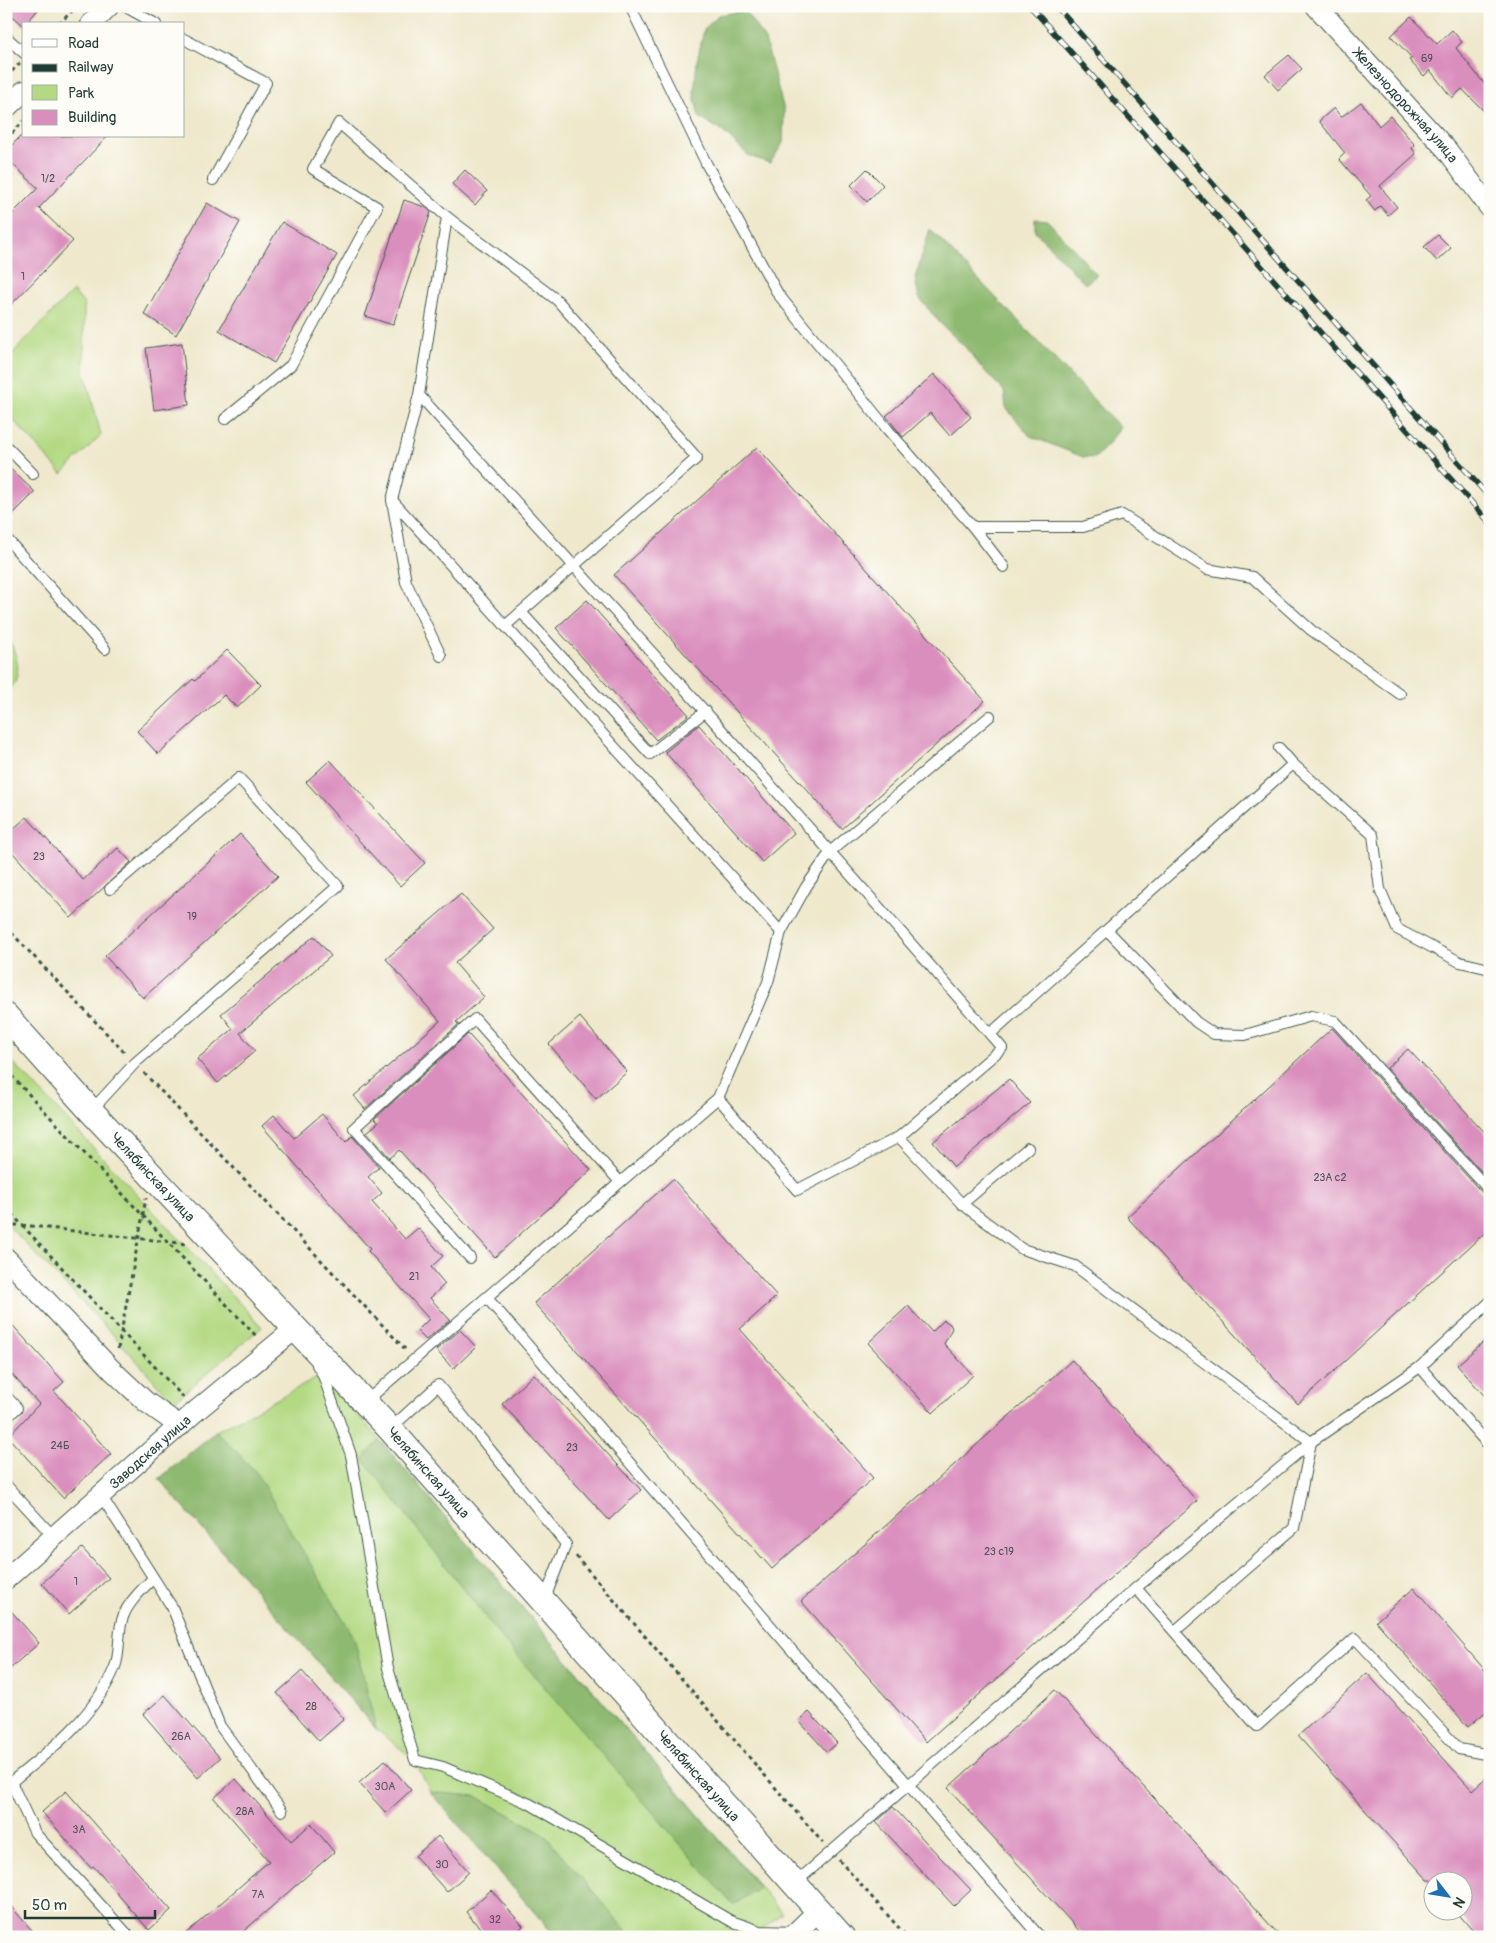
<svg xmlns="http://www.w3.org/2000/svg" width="1496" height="1943" font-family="Pangolin,sans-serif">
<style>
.green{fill:#b3d982;stroke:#698b5b}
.forest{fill:#8eb970;stroke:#567b52}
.building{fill:#da8ebd}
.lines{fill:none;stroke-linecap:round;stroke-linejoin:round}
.service-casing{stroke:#3e574b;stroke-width:12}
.minor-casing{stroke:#3e574b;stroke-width:22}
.tertiary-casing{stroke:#3e574b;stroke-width:27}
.path{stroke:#3e574b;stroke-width:3;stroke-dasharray:4 4;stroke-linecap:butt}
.service{stroke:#fff;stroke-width:10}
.minor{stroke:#fff;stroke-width:20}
.tertiary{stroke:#fff;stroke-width:25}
.rail-casing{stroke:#1f3d34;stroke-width:5.5}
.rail{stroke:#fdfcf7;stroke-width:4;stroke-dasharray:11;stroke-linecap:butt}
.labels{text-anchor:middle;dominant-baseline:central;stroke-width:4;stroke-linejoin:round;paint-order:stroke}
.number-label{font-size:11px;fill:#4e5156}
.street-label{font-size:14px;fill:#1f3d34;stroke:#fdfcf7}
</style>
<rect width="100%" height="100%" fill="#fdfcf7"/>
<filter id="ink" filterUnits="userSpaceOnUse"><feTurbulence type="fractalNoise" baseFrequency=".02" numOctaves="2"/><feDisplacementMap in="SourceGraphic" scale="10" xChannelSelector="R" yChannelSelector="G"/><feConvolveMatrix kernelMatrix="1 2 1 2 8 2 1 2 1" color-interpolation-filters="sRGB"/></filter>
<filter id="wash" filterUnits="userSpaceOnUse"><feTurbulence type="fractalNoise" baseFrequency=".0096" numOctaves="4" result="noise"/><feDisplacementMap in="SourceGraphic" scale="20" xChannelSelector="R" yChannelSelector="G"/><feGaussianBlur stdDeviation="1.12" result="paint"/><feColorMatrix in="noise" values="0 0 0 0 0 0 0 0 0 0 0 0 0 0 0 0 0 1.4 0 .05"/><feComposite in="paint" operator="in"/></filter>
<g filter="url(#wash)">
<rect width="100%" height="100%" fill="#efe8cc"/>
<g class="green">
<polygon points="73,291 84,304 84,371 101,435 62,474 6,412 6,360"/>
<path d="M6,636C19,655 24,677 6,694V682L10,671L6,656Z"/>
<polygon points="6,1055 262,1327 173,1402 120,1342 6,1223"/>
<polygon points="323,1375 380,1440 782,1913 753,1937 556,1937 430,1792 415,1760 376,1729 159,1479 216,1431"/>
</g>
<g class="forest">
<polygon points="745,11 765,40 784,110 783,143 770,163 749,156 722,131 699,117 694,94 697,61 704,30 718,15"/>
<polygon points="1035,219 1047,220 1097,275 1085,284 1035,231"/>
<polygon points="930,229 1120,427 1108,445 1095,458 1083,457 1030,436 1006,408 1004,391 981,367 966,348 941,324 919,298 915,278"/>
<polygon points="216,1431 255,1471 354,1637 376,1729 159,1479"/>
<polygon points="380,1440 760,1888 733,1905 500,1636 363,1459"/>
<polygon points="430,1792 476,1796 543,1833 632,1937 556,1937"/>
</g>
<g id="blocks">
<g class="building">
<polygon points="6,6 41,6 24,26 6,10"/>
<polygon points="1411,17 1437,44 1452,30 1462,42 1456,48 1490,91 1490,117 1462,89 1452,98 1430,70 1424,76 1409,60 1412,58 1391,36"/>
<polygon points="1289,55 1302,69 1278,90 1265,75"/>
<polygon points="1361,102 1379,126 1390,116 1415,145 1412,148 1416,154 1380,186 1397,207 1388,215 1380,206 1375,211 1366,200 1371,196 1339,159 1345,153 1319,121 1334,108 1341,117"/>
<polygon points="21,136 108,136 39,208 73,241 6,310 6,220 38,188 6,158 6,151"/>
<polygon points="867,169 883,185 867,202 851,185"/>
<polygon points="465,170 487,191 475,205 452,184"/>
<polygon points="404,200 425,207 431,212 393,325 365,316"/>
<polygon points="207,203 240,222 176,335 144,314"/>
<polygon points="282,222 337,255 274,363 219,330"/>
<polygon points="1438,235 1451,248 1437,261 1424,247"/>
<polygon points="182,343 189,405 154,410 146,348"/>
<polygon points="934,374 971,417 950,436 930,413 903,437 886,416"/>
<polygon points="757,447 985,701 842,829 614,575"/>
<polygon points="6,465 35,492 6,521"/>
<polygon points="587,600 689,715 656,740 556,628"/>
<polygon points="227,650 261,685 237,708 224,695 158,754 137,731 193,679 195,681"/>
<polygon points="699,725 794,833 762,862 665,752"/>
<polygon points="330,760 425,863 400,886 306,782"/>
<polygon points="27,817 83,880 118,848 131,862 71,918 6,845 6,835"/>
<polygon points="240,834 278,876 143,998 105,956"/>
<polygon points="461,894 493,929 455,963 484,997 456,1022 459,1024 365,1109 354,1096 440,1021 386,959"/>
<polygon points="314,936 331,956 240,1033 255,1051 218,1083 197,1059 233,1029 221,1014"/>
<polygon points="580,1017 627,1072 596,1099 549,1044"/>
<polygon points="1332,1028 1485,1196 1490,1198 1490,1228 1298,1404 1127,1217"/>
<polygon points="468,1034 591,1170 495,1257 399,1150 390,1158 367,1132 378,1123 374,1119"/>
<polygon points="1408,1049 1490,1138 1490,1181 1387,1068"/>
<polygon points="1009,1079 1030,1103 954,1167 933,1142"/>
<polygon points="322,1114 346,1142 352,1136 379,1167 368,1177 382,1193 372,1202 405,1239 418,1228 443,1256 431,1267 445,1284 430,1298 450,1320 426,1340 417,1331 429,1319 368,1251 370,1249 262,1126 274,1115 294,1138"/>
<polygon points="673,1179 777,1296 740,1329 873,1478 772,1569 534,1303"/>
<polygon points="908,1306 932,1332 944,1320 950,1324 952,1328 944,1344 973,1375 933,1413 868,1343"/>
<polygon points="6,1318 64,1382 54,1391 111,1454 63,1498 8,1437 39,1404 6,1368"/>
<polygon points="460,1330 476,1347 453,1369 436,1350"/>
<polygon points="1490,1336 1490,1402 1457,1365"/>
<polygon points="1072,1360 1197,1501 926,1742 801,1601"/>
<polygon points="534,1374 641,1490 609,1520 502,1404"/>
<polygon points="82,1548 109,1578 69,1614 42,1583"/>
<polygon points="1414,1588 1490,1676 1490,1708 1468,1727 1376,1621"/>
<polygon points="6,1605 39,1643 6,1672"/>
<polygon points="302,1671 344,1719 319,1741 277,1693"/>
<polygon points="1367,1673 1472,1790 1490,1774 1490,1937 1478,1937 1455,1910 1464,1910 1464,1880 1428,1880 1298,1736"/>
<polygon points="1055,1690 1281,1937 1085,1937 948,1788"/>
<polygon points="165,1695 220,1758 198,1778 143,1714"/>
<polygon points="809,1712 837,1743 827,1752 799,1721"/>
<polygon points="385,1760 411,1790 386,1813 359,1783"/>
<polygon points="236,1779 291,1841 311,1824 334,1852 237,1937 182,1937 269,1861 214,1798"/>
<polygon points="66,1791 171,1910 149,1930 93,1866 91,1868 42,1812"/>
<polygon points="893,1807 971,1890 954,1906 876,1822"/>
<polygon points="438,1836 469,1872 447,1892 415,1856"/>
<polygon points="491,1890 523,1926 511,1937 488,1937 466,1912"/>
<polygon points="6,1901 38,1937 6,1937"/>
</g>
</g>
</g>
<g filter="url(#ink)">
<use href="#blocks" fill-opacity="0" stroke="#3e574b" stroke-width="1"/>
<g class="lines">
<g class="service-casing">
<g id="service">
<polyline points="124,6 156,24"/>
<polyline points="630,6 707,165 778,294 888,430 973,527"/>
<polyline points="6,37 24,53"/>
<polyline points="184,39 266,83 213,180"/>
<polyline points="447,217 557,300 697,458 505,626"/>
<polyline points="419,395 392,500 406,582 441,656"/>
<path d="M225,419L291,365L377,207L313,169L339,123L447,217L419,395C615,611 811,827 1002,1048L899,1137L797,1190L718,1098L365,1402"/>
<polyline points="6,446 33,474"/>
<polyline points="392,500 781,932"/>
<polyline points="6,538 105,649"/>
<polyline points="1004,567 973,527 1083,527 1122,515 1207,569 1252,577 1311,630 1400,694"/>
<polyline points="521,612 650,754 706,711"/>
<polyline points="1293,764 1373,835 1380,889 1397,929 1460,962 1490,969"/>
<polyline points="1108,931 1196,1022 1214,1034 1245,1035 1311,1016 1335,1021 1490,1191"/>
<polyline points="990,1034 1293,764 1279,748"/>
<polyline points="718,1098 768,982 781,932 806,887 831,851 990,716"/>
<polyline points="91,1111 135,1063 338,886 239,778 110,889"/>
<polyline points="899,1137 962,1204 1022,1249 1075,1266 1311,1442 1294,1528 1175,1631"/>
<polyline points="962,1204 1028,1148"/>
<polyline points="470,1258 354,1128 475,1019 620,1182"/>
<polyline points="487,1298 1040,1937"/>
<polyline points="317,1365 323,1375 351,1455 388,1668 415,1760 443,1767 530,1804 731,1921 760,1931 796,1932"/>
<polyline points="1420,1367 1490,1447"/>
<polyline points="6,1396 17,1408 6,1418"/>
<polyline points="390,1429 438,1385 566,1544 544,1601"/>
<polyline points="6,1485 53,1536"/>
<polyline points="100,1494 172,1607 220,1726 282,1811"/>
<polyline points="1136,1588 1257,1726 1355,1638 1459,1749 1490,1755"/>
<polyline points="795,1883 1136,1588 1311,1442 1420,1367 1490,1302"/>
<path d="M130,1937L35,1833L11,1782C51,1750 95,1716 115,1667C121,1651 117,1632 123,1617C128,1602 143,1589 153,1578"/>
</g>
</g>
<g class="minor-casing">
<g id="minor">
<path id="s1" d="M1316,6L1447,150L1490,208"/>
<polyline points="91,24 109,6"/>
<polyline points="6,108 24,91"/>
<polyline points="6,1258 112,1370 146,1402 180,1426"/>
<path id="s2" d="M6,1579L196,1411L296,1328"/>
<polyline points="791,1937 818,1911"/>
</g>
</g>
<g class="tertiary-casing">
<g id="tertiary">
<path id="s3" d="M6,1016L91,1111L390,1429L842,1937"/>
</g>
</g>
<g class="path">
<polyline points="59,24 77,6"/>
<polyline points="6,77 20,63"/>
<polyline points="6,139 24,121"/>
<polyline points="6,927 126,1054"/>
<polyline points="6,1070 258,1338"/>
<polyline points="144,1073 406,1350"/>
<polyline points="6,1208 184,1398"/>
<polyline points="6,1225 22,1225 188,1244"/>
<polyline points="118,1349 146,1198"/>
<polyline points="576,1556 823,1843"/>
<polyline points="839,1860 907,1937"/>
</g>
<use href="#service" class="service"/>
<use href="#minor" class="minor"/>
<use href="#tertiary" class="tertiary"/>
<g class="rail-casing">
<g id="rail">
<polyline points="1030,6 1490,523"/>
<polyline points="1056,6 1490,498"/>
</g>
</g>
<use href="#rail" class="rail"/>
</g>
</g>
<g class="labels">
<g class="number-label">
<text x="1427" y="58">69</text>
<text x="48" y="178">1/2</text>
<text x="23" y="276">1</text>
<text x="39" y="856">23</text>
<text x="192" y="916">19</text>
<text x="1330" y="1177">23А с2</text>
<text x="414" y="1276">21</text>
<text x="60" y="1445">24Б</text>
<text x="572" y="1447">23</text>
<text x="999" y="1551">23 с19</text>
<text x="76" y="1581">1</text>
<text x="311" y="1706">28</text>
<text x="181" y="1736">26А</text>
<text x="385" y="1786">30А</text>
<text x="245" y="1811">28А</text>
<text x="79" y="1829">3А</text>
<text x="442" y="1864">30</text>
<text x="258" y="1894">7А</text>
<text x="495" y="1919">32</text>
</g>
<g class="street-label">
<text stroke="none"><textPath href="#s1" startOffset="134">Железнодорожная улица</textPath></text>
<text stroke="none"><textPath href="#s3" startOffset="218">Челябинская улица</textPath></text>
<text stroke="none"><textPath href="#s2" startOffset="192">Заводская улица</textPath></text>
<text stroke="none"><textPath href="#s3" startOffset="622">Челябинская улица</textPath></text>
<text stroke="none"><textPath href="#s3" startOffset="1028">Челябинская улица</textPath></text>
</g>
</g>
<rect width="1496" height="1943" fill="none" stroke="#fdfcf7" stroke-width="25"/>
<rect x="22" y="22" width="162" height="115" fill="#fdfcf7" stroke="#a4b0a9"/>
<rect x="32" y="39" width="25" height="8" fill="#ffffff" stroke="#a4b0a9"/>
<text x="68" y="48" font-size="15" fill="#1f3d34">Road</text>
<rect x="32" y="64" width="25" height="8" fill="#1f3d34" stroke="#a4b0a9"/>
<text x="68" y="72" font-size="15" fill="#1f3d34">Railway</text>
<rect x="32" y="85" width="25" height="15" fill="#b3d982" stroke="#a4b0a9"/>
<text x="68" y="98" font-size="15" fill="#1f3d34">Park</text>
<rect x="32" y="110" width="25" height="15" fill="#da8ebd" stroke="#a4b0a9"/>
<text x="68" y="122" font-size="15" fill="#1f3d34">Building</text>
<g transform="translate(1448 1896) rotate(121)"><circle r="24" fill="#fdfcf7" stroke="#a4b0a9"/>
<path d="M0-4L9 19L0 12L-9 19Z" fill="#1f6fb2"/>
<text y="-8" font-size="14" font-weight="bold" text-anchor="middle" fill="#1f3d34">N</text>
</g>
<path d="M25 1910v8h130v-8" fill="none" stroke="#1f3d34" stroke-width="2.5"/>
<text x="32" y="1910" font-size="15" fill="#1f3d34" stroke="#fdfcf7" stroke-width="4" paint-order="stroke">50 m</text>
</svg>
